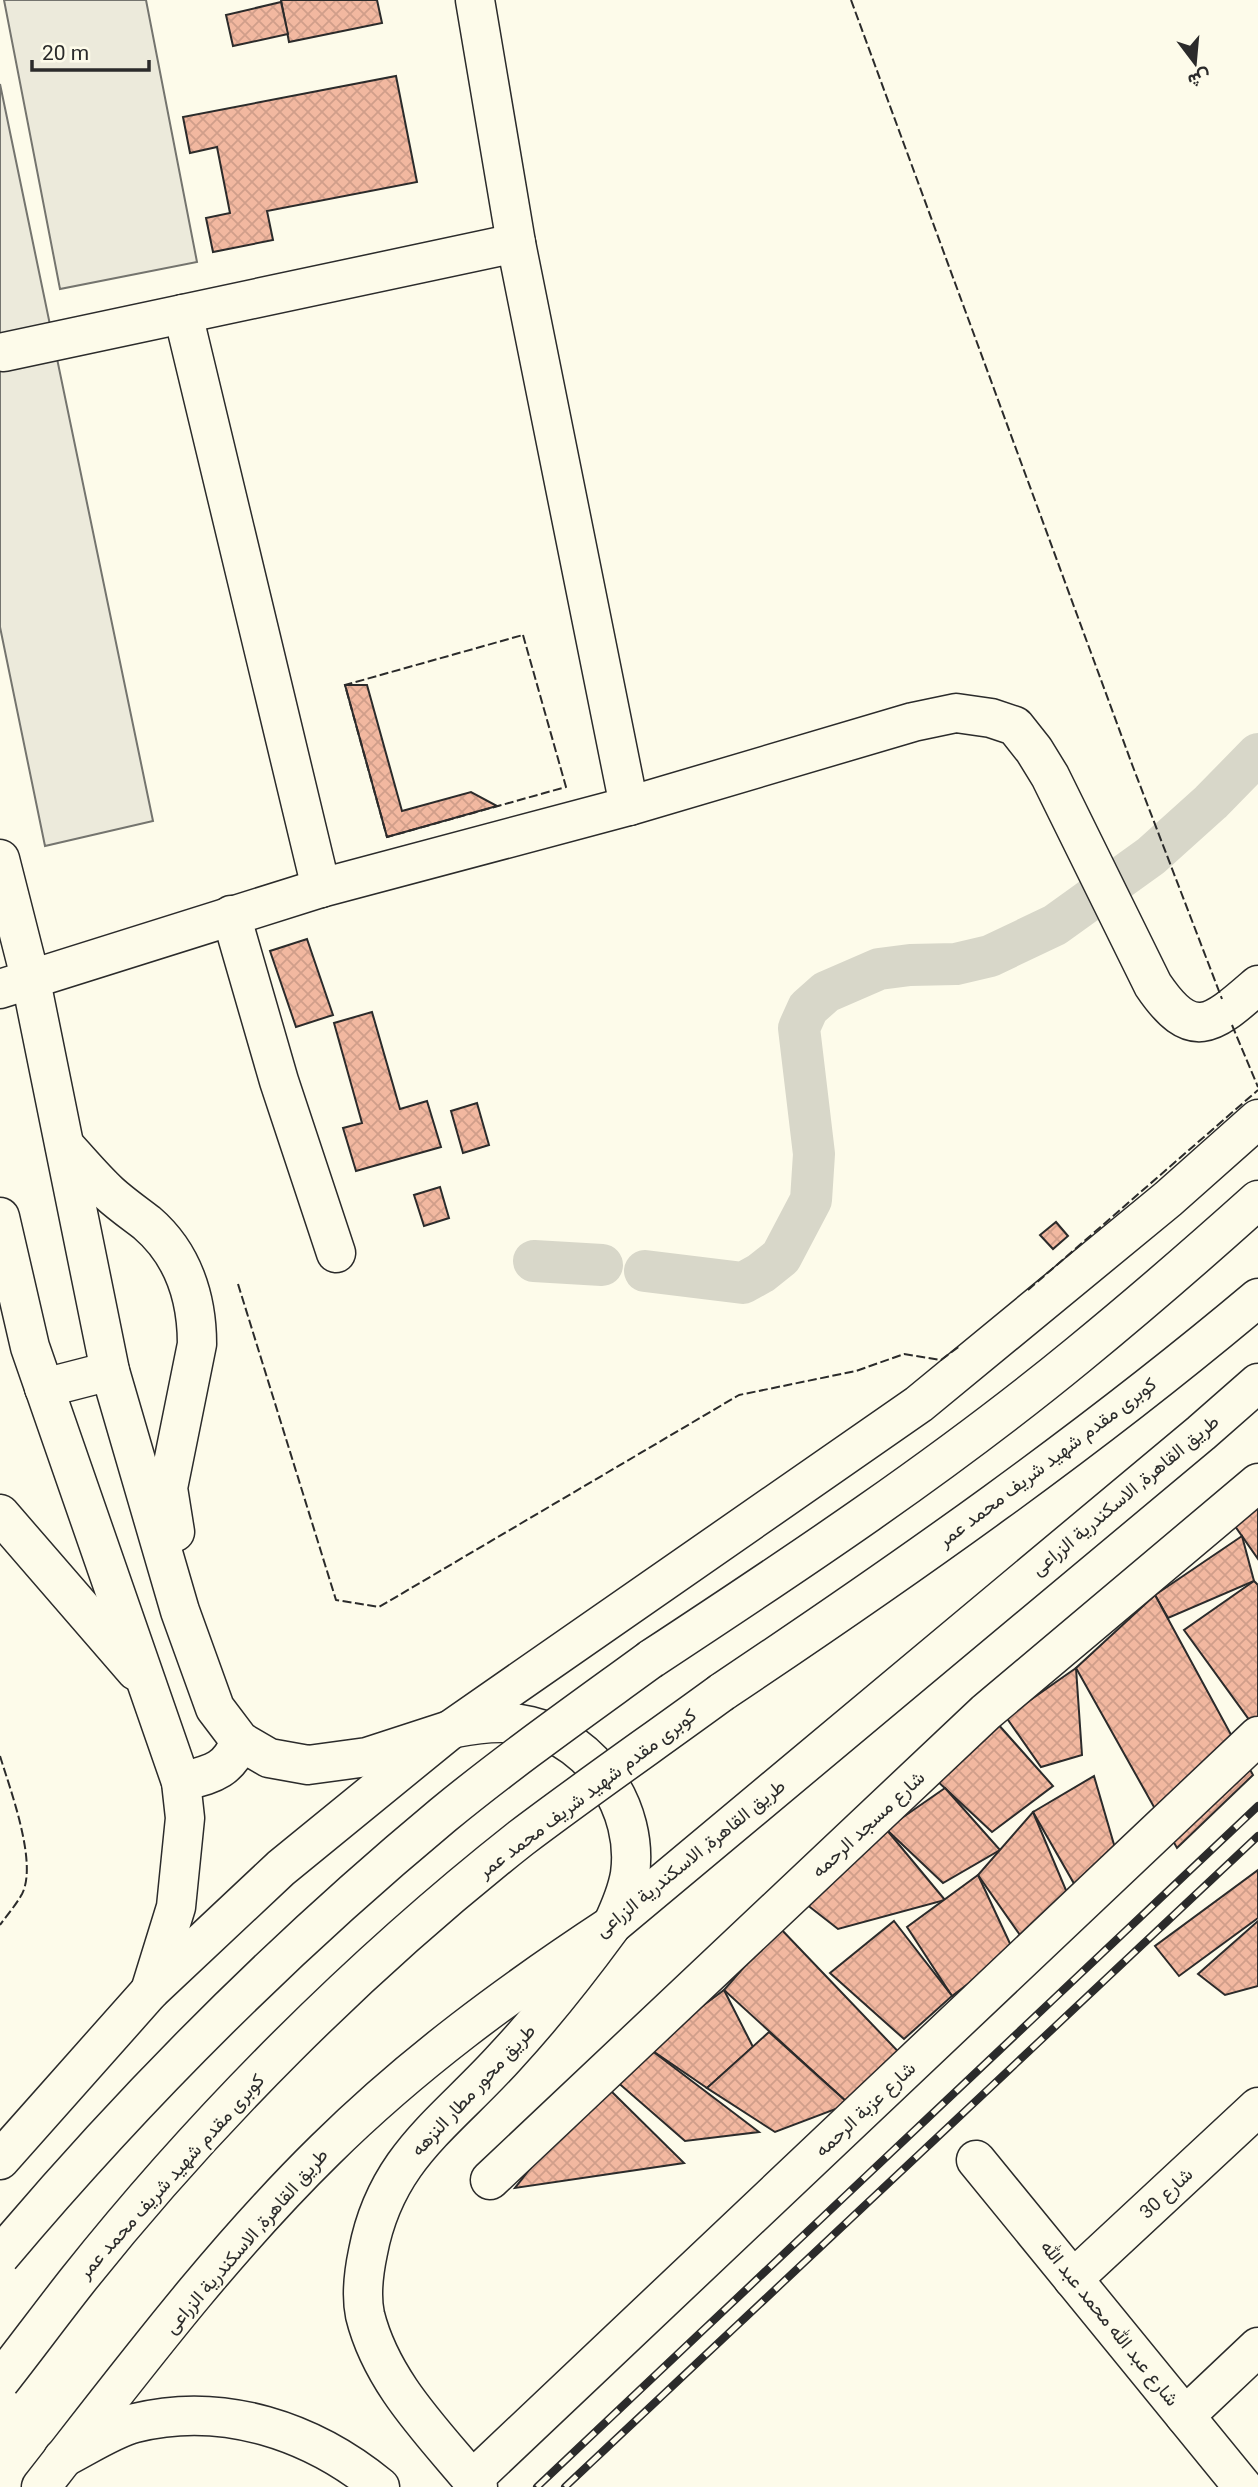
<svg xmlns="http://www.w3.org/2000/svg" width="1258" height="2487" font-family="Roboto,Vazirmatn,sans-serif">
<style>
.parking{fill:#eceadb;stroke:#74746e;stroke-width:2}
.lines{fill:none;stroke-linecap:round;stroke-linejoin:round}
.canal{stroke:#d8d7c9;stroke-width:42}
.building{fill:url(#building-cross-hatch);stroke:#2b2b2b;stroke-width:2}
.minor-casing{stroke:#2b2b2b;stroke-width:41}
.major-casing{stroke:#2b2b2b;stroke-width:41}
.highway-casing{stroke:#2b2b2b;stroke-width:41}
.minor{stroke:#fdfbea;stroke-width:38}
.major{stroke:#fdfbea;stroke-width:38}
.highway{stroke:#fdfbea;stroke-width:38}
.rail-casing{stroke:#2b2b2b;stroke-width:8}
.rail{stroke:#fdfbea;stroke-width:5;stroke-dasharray:16;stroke-linecap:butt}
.highway-bridge-casing{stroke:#2b2b2b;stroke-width:41;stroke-linecap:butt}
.highway-bridge{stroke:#fdfbea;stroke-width:38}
.fence{stroke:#2b2b2b;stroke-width:2;stroke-dasharray:9 3.5;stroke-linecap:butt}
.labels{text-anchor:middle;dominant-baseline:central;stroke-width:5;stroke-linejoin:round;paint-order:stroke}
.street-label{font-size:19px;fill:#2b2b2b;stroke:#fdfbea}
</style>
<defs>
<pattern id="building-cross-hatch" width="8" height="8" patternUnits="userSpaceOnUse" patternTransform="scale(1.75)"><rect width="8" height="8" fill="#f2b8a0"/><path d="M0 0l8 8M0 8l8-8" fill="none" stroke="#d09e8a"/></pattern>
</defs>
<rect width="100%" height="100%" fill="#fdfbea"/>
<g class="parking">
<polygon points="4,0 146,0 197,262 60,289"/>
<polygon points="0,84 153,821 45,846 0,627"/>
</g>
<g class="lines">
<g class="canal">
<polyline points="534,1261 602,1265"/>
<polyline points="645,1271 743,1283 761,1273 781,1257 811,1200 814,1154 799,1028 808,1008 826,992 879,969 910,965 956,964 990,956 1055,925 1151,856 1211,802 1258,754"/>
</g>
</g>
<g class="building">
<polygon points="281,0 377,0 382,23 289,42"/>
<polygon points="281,2 288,34 233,46 226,15"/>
<polygon points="396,76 417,182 267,211 273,240 213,252 206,218 230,213 217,147 190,153 183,117"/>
<polygon points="345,685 367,685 402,811 471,792 497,806 387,837"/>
<polygon points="307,939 333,1015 296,1027 270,951"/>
<polygon points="372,1012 400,1109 427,1101 441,1147 356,1171 343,1128 362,1123 334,1023"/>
<polygon points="477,1103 489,1145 463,1153 451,1111"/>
<polygon points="440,1187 449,1218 424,1226 414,1195"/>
<polygon points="1056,1222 1068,1236 1053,1249 1040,1235"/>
<polygon points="1258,1490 1258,1559 1230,1519"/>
<polygon points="1242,1536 1254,1581 1168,1618 1155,1595"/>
<polygon points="1254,1581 1258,1585 1258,1732 1184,1630"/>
<polygon points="1155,1595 1253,1775 1177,1848 1076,1668"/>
<polygon points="1076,1668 1082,1755 1041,1767 1006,1717"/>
<polygon points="997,1723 1053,1786 992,1832 934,1778"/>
<polygon points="1094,1776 1115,1848 1076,1887 1033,1812"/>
<polygon points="945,1788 1000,1850 943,1883 886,1829"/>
<polygon points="1033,1812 1068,1895 1020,1935 978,1875"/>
<polygon points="886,1829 945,1900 838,1929 806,1904"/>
<polygon points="1258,1870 1258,1918 1179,1976 1155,1946"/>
<polygon points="978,1875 1013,1950 952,1996 907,1927"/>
<polygon points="894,1921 952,1996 904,2039 830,1973"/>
<polygon points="1258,1921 1258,1986 1225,1995 1198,1974"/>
<polygon points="779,1927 911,2065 849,2104 724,1990"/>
<polygon points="724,1990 753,2047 707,2088 647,2047"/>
<polygon points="769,2032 849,2104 775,2132 707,2088"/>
<polygon points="647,2047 759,2132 685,2141 615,2080"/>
<polygon points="610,2090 684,2163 515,2188 547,2147"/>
</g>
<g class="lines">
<g class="minor-casing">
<g id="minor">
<polyline points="475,0 516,243 629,806"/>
<polyline points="183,314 321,888"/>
<polyline points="4,352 516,243"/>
<polyline points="0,859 31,981 110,1371 180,1611 215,1708 240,1741 269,1758 308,1765 367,1757 450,1730"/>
<polyline points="231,915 279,1081 336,1253"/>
<path d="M0,989L321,888L629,806L913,722L956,713L991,718L1015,726L1034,750L1050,776L1153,985C1193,1044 1213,1024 1258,985"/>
<path d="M65,1146C79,1161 93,1178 109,1193C121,1204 134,1213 147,1223C183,1254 197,1298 197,1344L168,1488L175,1532"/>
<polyline points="0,1217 30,1347 181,1782 185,1818 176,1907 150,1991"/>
<polyline points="44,1388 110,1371"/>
<polyline points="0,1514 136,1671"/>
<path d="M181,1782C211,1774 228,1772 240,1741"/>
<polyline points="976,2160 1243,2487"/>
<polyline points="490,2180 986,1712 1258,1483"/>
<polyline points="1073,2279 1258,2107"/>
<polyline points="1185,2416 1258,2347"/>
<polyline points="472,2480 1258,1736"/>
</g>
</g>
<g class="major-casing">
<g id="major">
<path d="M63,2458C83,2448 114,2428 135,2423C223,2401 312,2431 380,2487"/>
<path d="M478,2487C435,2434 382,2384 365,2315C361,2296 364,2271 368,2252C386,2157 446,2123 506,2056C543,2016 577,1973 610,1928"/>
</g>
</g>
<g class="highway-casing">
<g id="highway">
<path d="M651,1659C797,1563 943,1466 1078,1355C1139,1305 1199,1253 1258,1200"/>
<path d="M722,1692C906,1569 1088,1441 1258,1298"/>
<path d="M455,1728C480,1723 505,1720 530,1726C594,1741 639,1809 630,1874C627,1892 620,1908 612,1925"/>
<polyline points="0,2160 150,1991 281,1868 450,1730 919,1404 1168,1199 1258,1119"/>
<path d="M41,2487C131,2372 220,2253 325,2150C412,2064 510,1992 612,1925L1201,1433L1258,1383"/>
</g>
</g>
<use href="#minor" class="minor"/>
<use href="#major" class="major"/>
<use href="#highway" class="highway"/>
<g class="rail-casing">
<g id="rail">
<polyline points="537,2487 1258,1806"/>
<polyline points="565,2487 1258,1836"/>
</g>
</g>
<use href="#rail" class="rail"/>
<g class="highway-bridge-casing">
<g id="highway-bridge">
<path d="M0,2256C135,2096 282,1949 443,1815C510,1760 581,1710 651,1659"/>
<path d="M0,2381C26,2348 51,2314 77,2281C205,2120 360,1965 521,1838C587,1788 655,1741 722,1692"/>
</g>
</g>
<use href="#highway-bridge" class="highway-bridge"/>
<g class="fence">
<polyline points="851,0 1133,767 1222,999"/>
<polygon points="523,635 566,787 387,837 345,685"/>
<polyline points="1232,1025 1258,1087"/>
<polyline points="238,1284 336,1600 379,1607 739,1395 856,1371 904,1354 941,1360 961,1345"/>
<polyline points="1028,1290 1258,1090"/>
<path d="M0,1756C10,1789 38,1863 22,1894C16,1905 7,1915 0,1925"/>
</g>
</g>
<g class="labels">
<g class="street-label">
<text transform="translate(1047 1462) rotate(-37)">كوبرى مقدم شهيد شريف محمد عمر</text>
<text transform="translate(1125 1495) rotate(-40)">طريق القاهرة, الاسكندرية الزراعى</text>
<text transform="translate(587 1793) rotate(-37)">كوبرى مقدم شهيد شريف محمد عمر</text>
<text transform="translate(868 1824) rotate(-43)">شارع مسجد الرحمه</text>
<text transform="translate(690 1858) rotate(-39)">طريق القاهرة, الاسكندرية الزراعى</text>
<text transform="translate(473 2090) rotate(-47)">طريق محور مطار النزهه</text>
<text transform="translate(865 2109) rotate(-43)">شارع عزبة الرحمه</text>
<text transform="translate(171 2176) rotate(-48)">كوبرى مقدم شهيد شريف محمد عمر</text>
<text transform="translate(1166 2193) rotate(-43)">شارع 30</text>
<text transform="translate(246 2241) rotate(-49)">طريق القاهرة, الاسكندرية الزراعى</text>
<text transform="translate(1110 2323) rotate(51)">شارع عبد الله محمد عبد الله</text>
</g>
</g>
<g transform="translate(1195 63) rotate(164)" stroke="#fdfbea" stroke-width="5" paint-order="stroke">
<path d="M0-5L12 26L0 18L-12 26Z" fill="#2b2b2b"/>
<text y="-10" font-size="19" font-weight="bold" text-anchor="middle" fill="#2b2b2b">ش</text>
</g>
<path d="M32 60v10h117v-10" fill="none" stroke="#2b2b2b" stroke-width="3.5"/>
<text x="42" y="60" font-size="21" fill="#2b2b2b" stroke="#fdfbea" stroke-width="5" paint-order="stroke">20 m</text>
</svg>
